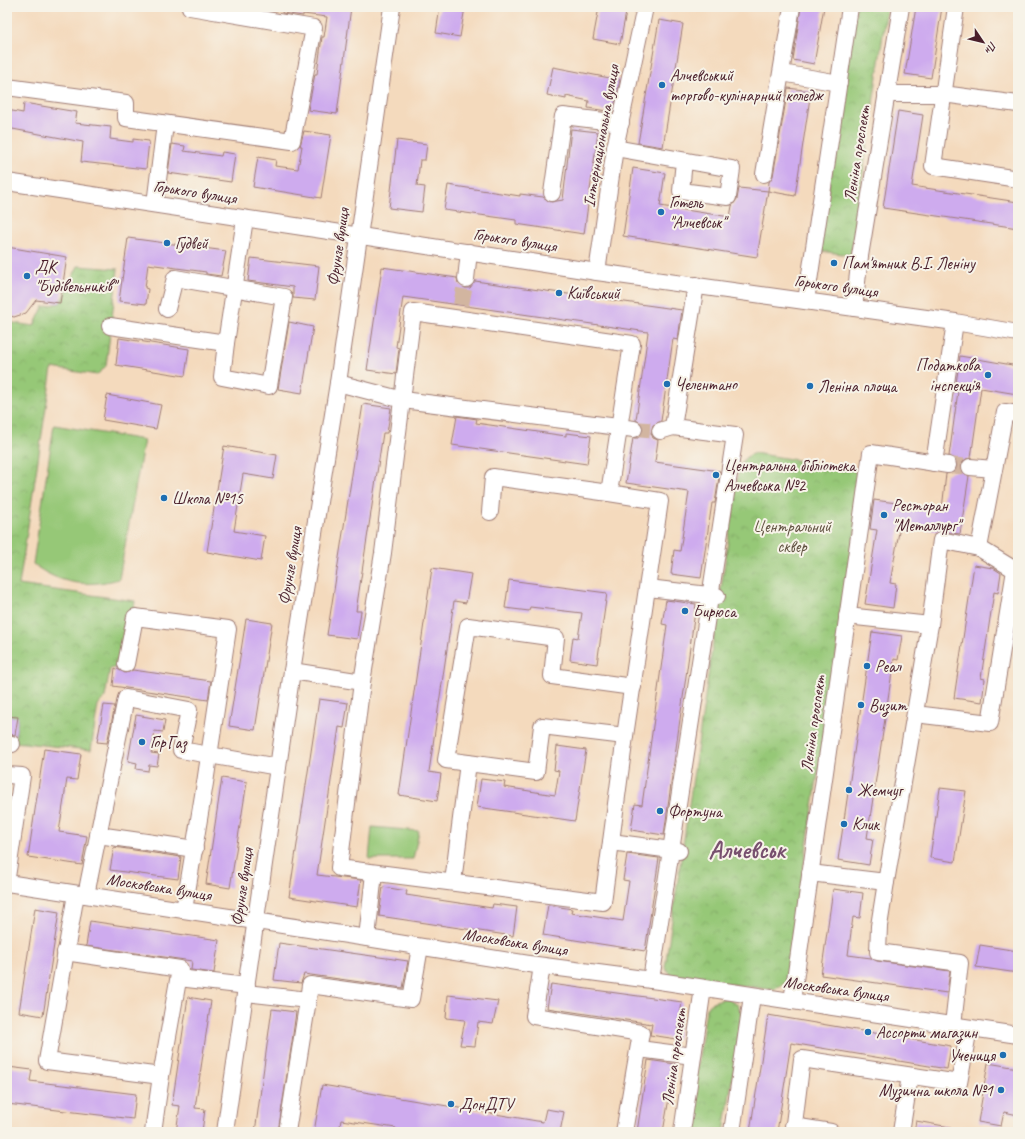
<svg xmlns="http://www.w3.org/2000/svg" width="1025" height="1139" font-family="Caveat,sans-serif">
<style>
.park{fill:url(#park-crowns);stroke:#707451}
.pitch{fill:#96c877;stroke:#707451}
.building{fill:#ceabee}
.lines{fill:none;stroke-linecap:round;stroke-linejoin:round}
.minor-tunnel{stroke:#d2b5a0;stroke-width:16;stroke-dasharray:16 8;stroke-linecap:butt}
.minor-casing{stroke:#9f7c74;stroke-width:18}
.minor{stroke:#fff;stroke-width:16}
.poi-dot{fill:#1f6fb2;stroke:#f7f3e8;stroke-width:1.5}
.labels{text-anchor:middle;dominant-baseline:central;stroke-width:4;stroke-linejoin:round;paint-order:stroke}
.poi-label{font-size:17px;fill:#4a1f2b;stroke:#f7f3e8;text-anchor:start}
.street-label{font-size:17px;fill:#4a1f2b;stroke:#f7f3e8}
.park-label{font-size:17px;fill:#615242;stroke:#f7f3e8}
.town-label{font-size:25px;font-weight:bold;fill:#78506f;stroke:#f7f3e8}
</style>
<defs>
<pattern id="park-crowns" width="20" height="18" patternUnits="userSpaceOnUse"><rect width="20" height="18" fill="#96c877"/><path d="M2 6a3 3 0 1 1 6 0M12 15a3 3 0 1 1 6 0" fill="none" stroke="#83ab67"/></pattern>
</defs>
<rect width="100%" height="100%" fill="#f7f3e8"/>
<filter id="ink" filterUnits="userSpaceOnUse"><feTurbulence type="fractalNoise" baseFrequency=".025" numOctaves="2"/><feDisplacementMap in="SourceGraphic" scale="8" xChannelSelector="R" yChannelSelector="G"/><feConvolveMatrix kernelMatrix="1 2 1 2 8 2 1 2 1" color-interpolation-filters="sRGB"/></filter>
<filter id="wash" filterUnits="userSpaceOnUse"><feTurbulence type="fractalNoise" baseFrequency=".012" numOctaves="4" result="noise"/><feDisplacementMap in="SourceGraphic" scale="16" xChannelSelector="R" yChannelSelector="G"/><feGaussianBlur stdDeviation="0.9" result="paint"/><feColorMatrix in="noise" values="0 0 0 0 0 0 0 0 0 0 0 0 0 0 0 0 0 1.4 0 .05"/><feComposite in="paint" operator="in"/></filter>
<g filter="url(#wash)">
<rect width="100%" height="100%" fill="#f4dabd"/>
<g class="park">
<polygon points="856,7 887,7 851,255 819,251"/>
<polygon points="78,266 118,269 106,366 97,375 52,368 19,585 135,601 126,664 110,669 105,697 98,705 91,750 14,742 18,718 7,716 7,322 34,326 43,307 60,303"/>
<polygon points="754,453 851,469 859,475 862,487 786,982 774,990 671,976 665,967 739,467 745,458"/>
<polygon points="726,998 738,1005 742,1015 724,1132 688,1132 706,1010 712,1002"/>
</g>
<g class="pitch">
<path d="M54,425L144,440L119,579C87,588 59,584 33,564Z"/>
<polygon points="372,827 419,831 413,859 369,859"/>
</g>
<g id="blocks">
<g class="building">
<polygon points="283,7 351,7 337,114 308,110 315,74 317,74 322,37 324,37 327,17 303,14 303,16 282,13"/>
<polygon points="440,7 465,7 460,37 436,33"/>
<polygon points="599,7 627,7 620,44 593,39"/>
<polygon points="801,7 824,7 814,64 793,60"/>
<polygon points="916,7 942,7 931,78 905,74"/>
<polygon points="659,20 683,24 663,147 638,143"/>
<polygon points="553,67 620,80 613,112 588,108 589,101 566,96 566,99 547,95"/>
<polygon points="788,88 811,91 795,196 768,191 769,182 773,176"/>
<polygon points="24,103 77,112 75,123 111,127 110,139 133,142 133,139 149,141 146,169 81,162 83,142 7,128 7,110 23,113"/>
<polygon points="898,111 923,115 912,186 1018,202 1018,228 883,208"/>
<polygon points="571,129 598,132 584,234 516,224 516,220 444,210 448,185 520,196 520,194 543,197 551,202 563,200"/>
<polygon points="304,131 331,135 321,198 253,187 258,157 276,160 275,166 298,169 302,146 300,146"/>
<polygon points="397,140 427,144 425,160 420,160 417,186 425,187 422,212 389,208"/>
<polygon points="172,144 185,146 184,151 221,156 222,152 235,154 231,182 168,173"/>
<polygon points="633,168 665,173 660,206 730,217 732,206 737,199 739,188 768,191 757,257 623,236"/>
<polygon points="128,238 226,251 221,276 206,274 206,272 148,264 145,288 148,289 146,304 119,301"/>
<polygon points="7,247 67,257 60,303 36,300 26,313 14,317 7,315"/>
<polygon points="251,258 319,266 315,300 293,298 293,287 248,281"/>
<polygon points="382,267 457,278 458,283 465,288 470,288 475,281 682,310 678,340 673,339 661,421 653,425 651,433 653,438 658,440 655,462 720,471 715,503 712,503 701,578 671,574 674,550 680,551 689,492 626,483 633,438 638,438 643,431 643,425 636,420 648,332 403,297 396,347 399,348 396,374 367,370"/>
<polygon points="289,322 313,327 302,393 278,389"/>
<polygon points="119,338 189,349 185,376 116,365"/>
<polygon points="960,356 1018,366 1017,394 981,388 971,458 966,459 961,466 962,471 969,476 960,534 900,526 890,583 896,584 893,608 865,604 877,530 870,529 874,500 942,509 946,474 955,471 957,466 954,458 949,456 959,384 956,384"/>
<polygon points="107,395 161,405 156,429 103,420"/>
<polygon points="363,404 391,408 387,433 383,433 356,611 361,611 357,639 327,635"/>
<polygon points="457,416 477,419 476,423 566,436 566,433 591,436 587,464 452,445"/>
<polygon points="224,446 277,455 273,479 243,474 234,531 265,536 261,561 207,552"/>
<polygon points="974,565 993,568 1001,573 998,593 994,592 981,678 985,679 982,702 954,698"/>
<polygon points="432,568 471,574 466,603 454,601 429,772 441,774 437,801 399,795"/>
<polygon points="509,580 607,593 597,664 570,660 573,637 578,638 582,613 530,607 529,611 505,608"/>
<polygon points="666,600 696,604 664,835 631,830 635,804 642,805 667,625 662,624"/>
<polygon points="246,619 272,623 255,730 229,726"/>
<polygon points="872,632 902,636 898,660 894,659 867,838 873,839 869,865 838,860"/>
<polygon points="115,668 125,673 133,670 211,681 208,700 113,686"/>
<polygon points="319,699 348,703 344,728 339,727 317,875 361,880 357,907 289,897"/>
<polygon points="104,705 115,706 107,743 97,742"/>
<polygon points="136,715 165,720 163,732 155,731 151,753 159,754 157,766 149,765 148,771 136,769 137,763 128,761"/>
<polygon points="7,716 18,717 15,735 7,734"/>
<polygon points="557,746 586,750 575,821 477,807 481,779 505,782 504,787 555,795 559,771 554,770"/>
<polygon points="44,749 81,754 77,780 67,779 59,832 87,836 82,865 28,857"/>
<polygon points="222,778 247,782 230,888 206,884"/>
<polygon points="940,788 966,791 955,862 930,858"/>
<polygon points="114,847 181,857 178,879 110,870"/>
<polygon points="627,854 659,858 645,951 543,935 548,905 572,909 571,913 623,921 629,881 623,880"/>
<polygon points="383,887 407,891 406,895 492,908 493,904 517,907 513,936 379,916"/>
<polygon points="833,889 863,893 860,918 853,917 848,955 871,958 877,961 950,971 947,993 821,975"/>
<polygon points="35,908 59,912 43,1016 19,1012"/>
<polygon points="90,921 219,940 214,973 191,970 192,961 86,946"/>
<polygon points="279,943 408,961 403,988 304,974 301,983 274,980"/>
<polygon points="980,945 1018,951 1018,973 976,967"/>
<polygon points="551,984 682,1002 677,1039 650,1035 652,1024 547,1008"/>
<polygon points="448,995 498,1001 493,1024 478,1022 475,1046 460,1045 465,1020 446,1018"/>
<polygon points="188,997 211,1001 195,1108 205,1109 202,1132 176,1132 180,1106 172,1105"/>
<polygon points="272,1009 296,1012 292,1042 278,1132 255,1132"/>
<polygon points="768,1015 951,1046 947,1069 791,1043 777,1132 750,1132"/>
<polygon points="648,1060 675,1064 663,1132 637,1132"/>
<polygon points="988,1063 1018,1068 1018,1115 1004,1112 1001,1126 978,1122"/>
<polygon points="8,1067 32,1070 30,1081 136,1094 133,1119 7,1104"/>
<polygon points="322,1085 543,1122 546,1109 564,1112 560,1132 396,1132 396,1128 341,1120 339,1132 314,1132"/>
<polygon points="916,1121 950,1127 949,1132 914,1132"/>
</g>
</g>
</g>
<g filter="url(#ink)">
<use href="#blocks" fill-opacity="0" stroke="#9f7c74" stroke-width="1"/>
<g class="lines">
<g class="minor-tunnel">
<polyline points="461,305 466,279"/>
<polyline points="634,429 660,431"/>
<polyline points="948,465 970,467"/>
</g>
<g class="minor-casing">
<g id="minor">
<polyline points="956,7 933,166 1018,179"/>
<polyline points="782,73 839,83"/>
<polyline points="7,87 126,103 126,118 292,141 314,28 190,7"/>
<polyline points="886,94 943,94 1018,104"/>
<polyline points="615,148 732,169 728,197 681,191 684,161"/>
<polyline points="764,174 792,7"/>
<polyline points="7,182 597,272 955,322 1018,333"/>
<polyline points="552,193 563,116 621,123"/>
<polyline points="155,204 165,124"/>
<polyline points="597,272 615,148 645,7"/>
<polyline points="466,279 469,252"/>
<polyline points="806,301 850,7"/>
<polyline points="854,308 860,256 901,7"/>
<polyline points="167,309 175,278 284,297 269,386 222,377 226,343"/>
<polygon points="413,312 632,344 609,493 660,501 625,736 603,902 339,868 362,682 383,553"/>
<polyline points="110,326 226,343 245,219"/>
<polyline points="338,383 403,400 634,429"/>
<polyline points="660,431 673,427"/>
<polyline points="934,463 955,322"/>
<polyline points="970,467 994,469"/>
<polyline points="490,512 493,477 609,493"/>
<polyline points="648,588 717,596"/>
<polyline points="847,616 930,625"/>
<polyline points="126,664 135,617 228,629 205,783 184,910"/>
<polyline points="292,671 362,682"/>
<polyline points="915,714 990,723 1015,570 979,548"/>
<polyline points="7,743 12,744"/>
<polyline points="468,763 446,760 468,626 556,638 552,676 633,687"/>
<polyline points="7,775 22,776 7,877"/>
<polyline points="98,835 195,849"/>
<polyline points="611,842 679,851"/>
<polyline points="810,873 886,882 930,625 941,540 979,548 1005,412 1018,414"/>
<polyline points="453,882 468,763 536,772 542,726 625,736"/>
<polyline points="886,882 879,926 878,952 960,963 953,1025"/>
<polyline points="7,883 367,938 529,964 659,981 1018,1035"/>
<polyline points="76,894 47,1061 161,1076 153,1132"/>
<polyline points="86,895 126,698 189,710 181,750 278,767"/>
<polyline points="367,938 374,873"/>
<polyline points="65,952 180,969 161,1076"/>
<polyline points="542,966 534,1016 641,1033 624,1132"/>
<polyline points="179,978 247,986"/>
<polyline points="651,980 735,435 673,427 696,285"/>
<polyline points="246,993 308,1000 310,985 411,999 420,947"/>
<polyline points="792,1001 871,453 948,465"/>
<polyline points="639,1049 693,1056"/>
<polyline points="793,1126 831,1132"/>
<polyline points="225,1132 292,671 338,383 392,7"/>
<polyline points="287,1132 308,1000"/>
<polyline points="682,1132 703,988"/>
<polyline points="732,1132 752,996"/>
<polyline points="793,1132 802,1059 959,1083 969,1028"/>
<polyline points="901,1132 910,1076"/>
</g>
</g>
<use href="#minor" class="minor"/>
</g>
</g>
<g class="poi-dot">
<circle cx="662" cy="85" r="4"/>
<circle cx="661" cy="212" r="4"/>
<circle cx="167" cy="243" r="4"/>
<circle cx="834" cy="263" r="4"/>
<circle cx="27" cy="276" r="4"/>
<circle cx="559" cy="293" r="4"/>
<circle cx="988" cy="375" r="4"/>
<circle cx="667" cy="384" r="4"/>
<circle cx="810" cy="386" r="4"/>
<circle cx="716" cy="475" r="4"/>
<circle cx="164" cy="498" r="4"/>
<circle cx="884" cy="515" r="4"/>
<circle cx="685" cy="611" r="4"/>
<circle cx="867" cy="666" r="4"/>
<circle cx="861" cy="705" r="4"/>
<circle cx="142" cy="742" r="4"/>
<circle cx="849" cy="790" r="4"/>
<circle cx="660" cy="811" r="4"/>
<circle cx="844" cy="824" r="4"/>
<circle cx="868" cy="1032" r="4"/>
<circle cx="1003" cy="1055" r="4"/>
<circle cx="1001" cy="1090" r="4"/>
<circle cx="451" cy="1104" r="4"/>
</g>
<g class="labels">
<g class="poi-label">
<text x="670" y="75">Алчевський<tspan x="670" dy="20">торгово-кулінарний коледж</tspan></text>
<text x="669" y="202">Готель<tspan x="669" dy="20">"Алчевськ"</tspan></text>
<text x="175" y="243">Гудвей</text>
<text x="842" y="263">Пам'ятник В.I. Ленiну</text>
<text x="35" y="266">ДК<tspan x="35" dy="20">"Будівельників"</tspan></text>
<text x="567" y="293">Київський</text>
<text x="980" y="365" text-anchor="end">Податкова<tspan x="980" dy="20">інспекція</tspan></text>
<text x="675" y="384">Челентано</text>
<text x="818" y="386">Леніна площа</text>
<text x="724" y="465">Центральна бібліотека<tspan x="724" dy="20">Алчевська №2</tspan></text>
<text x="172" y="498">Школа №15</text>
<text x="892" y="505">Ресторан<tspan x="892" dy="20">"Металлург"</tspan></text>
<text x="693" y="611">Бирюса</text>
<text x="875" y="666">Реал</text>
<text x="869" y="705">Визит</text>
<text x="150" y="742">ГорГаз</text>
<text x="857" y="790">Жемчуг</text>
<text x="668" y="811">Фортуна</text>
<text x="852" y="824">Клик</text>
<text x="876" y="1032">Ассорти магазин</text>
<text x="995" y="1055" text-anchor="end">Учениця</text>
<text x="993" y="1090" text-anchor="end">Музична школа №1</text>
<text x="459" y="1104">ДонДТУ</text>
</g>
<g class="street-label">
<text transform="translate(601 136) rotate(-80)">Інтернаціональна вулиця</text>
<text transform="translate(857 154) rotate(-81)">Леніна проспект</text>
<text transform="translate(195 192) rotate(9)">Горького вулиця</text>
<text transform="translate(515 240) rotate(9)">Горького вулиця</text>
<text transform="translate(338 247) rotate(-82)">Фрунзе вулиця</text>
<text transform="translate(836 286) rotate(8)">Горького вулиця</text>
<text transform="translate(290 566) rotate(-81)">Фрунзе вулиця</text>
<text transform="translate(813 724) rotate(-82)">Леніна проспект</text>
<text transform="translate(159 887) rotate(9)">Московська вулиця</text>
<text transform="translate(242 887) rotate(-82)">Фрунзе вулиця</text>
<text transform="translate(515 942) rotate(9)">Московська вулиця</text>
<text transform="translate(836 989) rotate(8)">Московська вулиця</text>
<text transform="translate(674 1057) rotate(-82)">Леніна проспект</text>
</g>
<g class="park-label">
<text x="792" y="526">Центральний<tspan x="792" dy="20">сквер</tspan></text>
</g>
<g class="town-label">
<text x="747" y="850">Алчевськ</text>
</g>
</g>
<rect width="1025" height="1139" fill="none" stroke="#f7f3e8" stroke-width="24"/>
<g transform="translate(983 42) rotate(125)" stroke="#f7f3e8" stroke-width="3" paint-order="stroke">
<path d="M0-3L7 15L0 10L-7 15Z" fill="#4a1f2b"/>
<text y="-6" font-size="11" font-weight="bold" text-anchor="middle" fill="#4a1f2b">Пн</text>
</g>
</svg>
